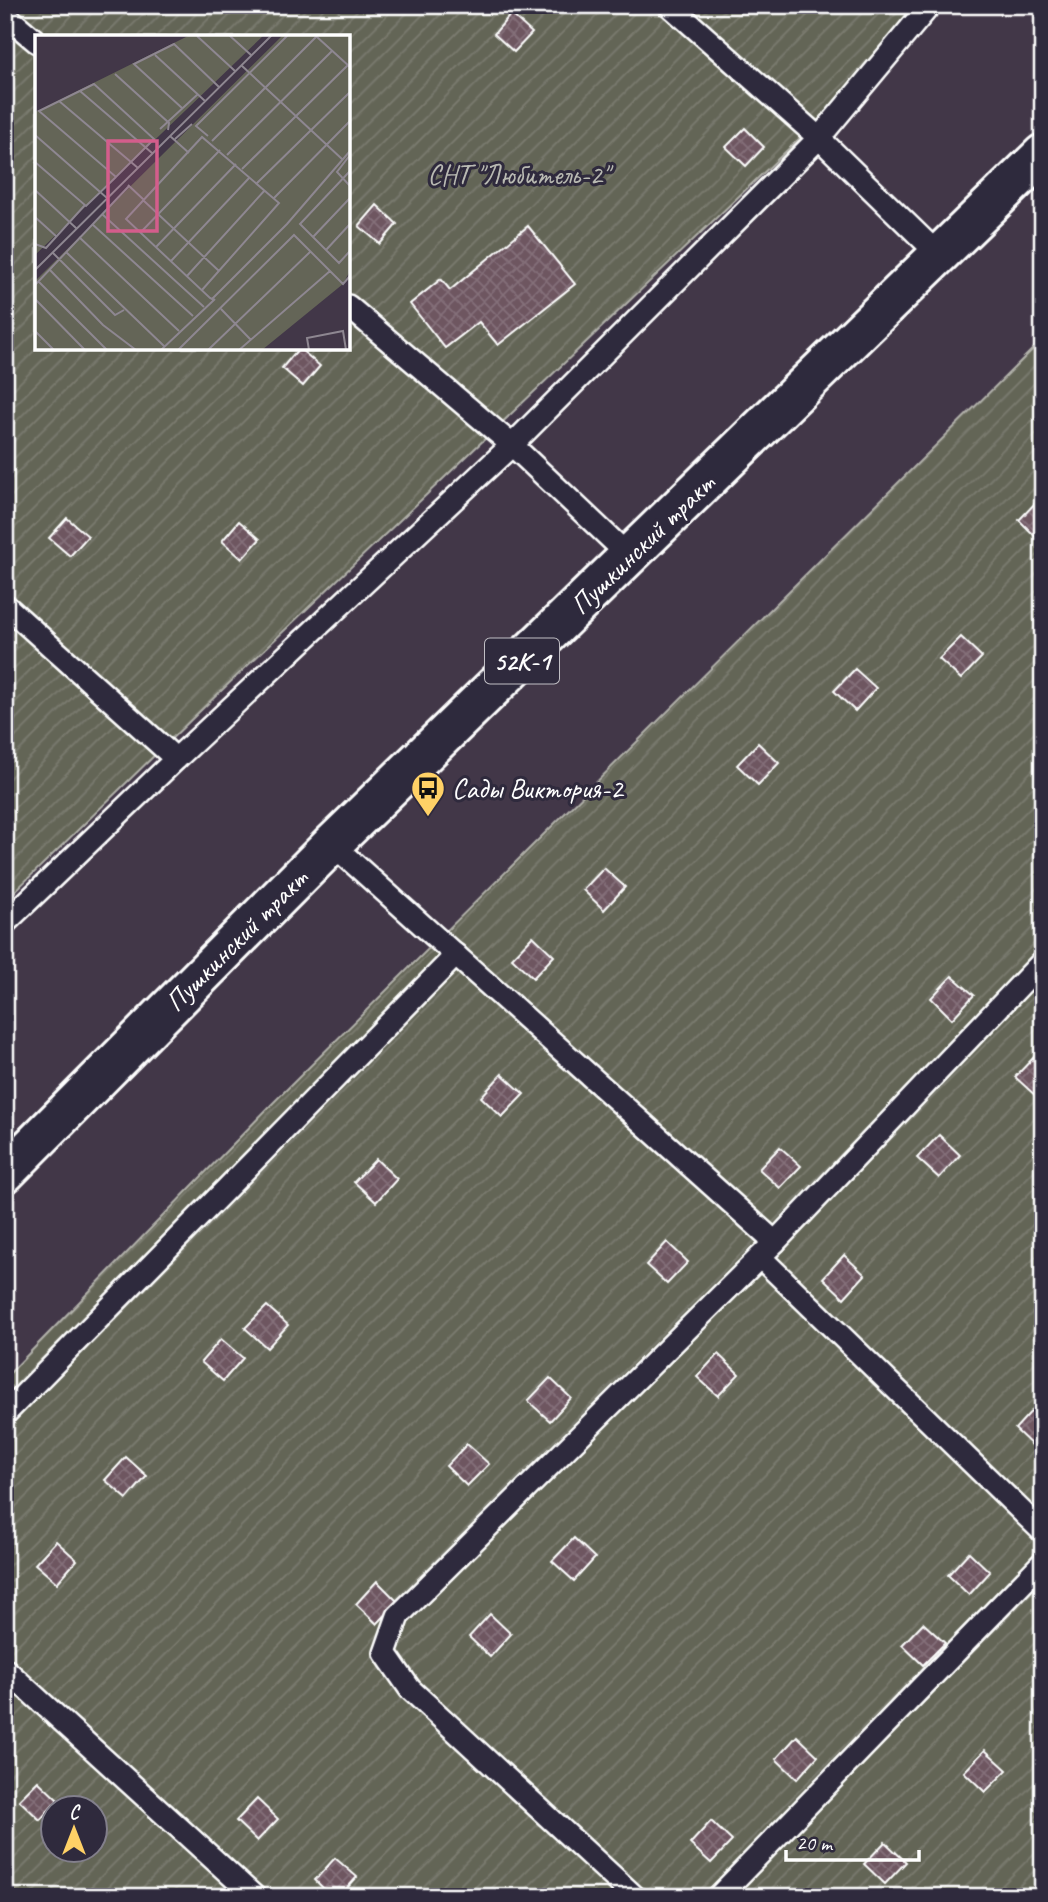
<svg xmlns="http://www.w3.org/2000/svg" width="1048" height="1902" font-family="Caveat,sans-serif">
<style>
.garden{fill:url(#garden-furrows);stroke:#b2b2ab;stroke-width:2;fill-rule:evenodd}
.building{fill:url(#building-cross-hatch);stroke:#fff;stroke-width:2}
.lines{fill:none;stroke-linecap:round;stroke-linejoin:round}
.lane-casing{stroke:#fff;stroke-width:26}
.primary-casing{stroke:#fff;stroke-width:44}
.lane{stroke:#2f2a3d;stroke-width:21}
.primary{stroke:#2f2a3d;stroke-width:38}
.labels{text-anchor:middle;dominant-baseline:central;stroke-width:6;stroke-linejoin:round;paint-order:stroke}
.shield{fill:#2f2a3d;stroke:#c1bfc5;stroke-width:2}
.shield-label{font-size:26px;font-weight:bold;fill:#fff}
.park-label{font-size:28px;fill:#b9bab3;stroke:#2f2a3d}
.street-label{font-size:28px;fill:#fff;stroke:#2f2a3d}
.poi-label{font-size:28px;fill:#fff;stroke:#2f2a3d;text-anchor:start}
.inset-road{fill:none;stroke:#8e8791;stroke-width:2}
.view{fill:#d45d8c;fill-opacity:0.15;stroke:#d45d8c;stroke-width:3.5}
.inset-edge{fill:none;stroke:#fff;stroke-width:3.5}
</style>
<defs>
<pattern id="garden-furrows" width="10" height="10" patternUnits="userSpaceOnUse" patternTransform="scale(1.75)"><rect width="10" height="10" fill="#646557"/><path d="M-1 1l2-2M0 10L10 0M9 11l2-2" fill="none" stroke="#7b7c70"/></pattern>
<pattern id="building-cross-hatch" width="8" height="8" patternUnits="userSpaceOnUse" patternTransform="scale(1.75)"><rect width="8" height="8" fill="#6e5661"/><path d="M0 0l8 8M0 8l8-8" fill="none" stroke="#846f79"/></pattern>
</defs>
<rect width="100%" height="100%" fill="#423748"/>
<filter id="ink" filterUnits="userSpaceOnUse"><feTurbulence type="fractalNoise" baseFrequency=".0143" numOctaves="2"/><feDisplacementMap in="SourceGraphic" scale="14" xChannelSelector="R" yChannelSelector="G"/><feConvolveMatrix kernelMatrix="1 2 1 2 8 2 1 2 1" color-interpolation-filters="sRGB"/></filter>
<g filter="url(#ink)">
<g class="garden">
<path d="M5,5H939L198,713L5,901ZM37,37H348V348H37Z"/>
<path d="M1043,339V1897H5V1378L273,1103ZM52,1808H94V1850H52Z"/>
</g>
<g class="building">
<polygon points="511,14 532,33 514,52 494,34"/>
<polygon points="745,128 764,147 746,166 726,147"/>
<polygon points="377,205 397,224 380,244 359,226"/>
<polygon points="528,226 575,284 498,345 479,322 445,348 410,304 441,279 450,290"/>
<polygon points="299,348 320,366 303,386 282,368"/>
<polygon points="1040,498 1043,501 1043,538 1040,541 1019,520"/>
<polygon points="67,518 88,536 70,556 49,538"/>
<polygon points="239,521 260,539 242,559 222,541"/>
<polygon points="961,637 982,657 961,679 939,659"/>
<polygon points="855,669 876,688 855,711 834,691"/>
<polygon points="758,743 779,763 758,785 737,765"/>
<polygon points="604,868 625,887 604,910 583,890"/>
<polygon points="533,936 554,956 533,978 512,958"/>
<polygon points="952,976 974,995 952,1019 931,998"/>
<polygon points="1037,1054 1043,1060 1043,1090 1037,1097 1015,1077"/>
<polygon points="502,1074 524,1094 502,1117 481,1097"/>
<polygon points="939,1135 960,1155 939,1178 917,1158"/>
<polygon points="780,1147 801,1166 780,1188 759,1169"/>
<polygon points="376,1159 397,1179 376,1202 354,1182"/>
<polygon points="667,1242 688,1262 667,1284 646,1265"/>
<polygon points="844,1255 865,1275 844,1298 823,1278"/>
<polygon points="267,1306 288,1325 267,1348 245,1328"/>
<polygon points="221,1339 243,1358 223,1381 201,1362"/>
<polygon points="718,1354 739,1374 718,1396 697,1377"/>
<polygon points="550,1378 571,1398 550,1421 528,1401"/>
<polygon points="1036,1406 1043,1413 1043,1441 1036,1449 1015,1429"/>
<polygon points="467,1444 489,1464 467,1486 446,1466"/>
<polygon points="126,1457 147,1476 127,1499 105,1480"/>
<polygon points="574,1538 595,1558 574,1581 552,1561"/>
<polygon points="56,1541 77,1560 57,1583 35,1564"/>
<polygon points="969,1552 990,1572 969,1595 948,1575"/>
<polygon points="377,1581 398,1602 377,1624 356,1604"/>
<polygon points="490,1614 511,1634 490,1657 469,1637"/>
<polygon points="923,1623 945,1643 923,1665 902,1645"/>
<polygon points="797,1736 818,1756 797,1779 776,1759"/>
<polygon points="985,1750 1007,1770 985,1792 964,1772"/>
<polygon points="38,1781 58,1800 40,1820 19,1800"/>
<polygon points="257,1799 278,1819 257,1841 236,1821"/>
<polygon points="711,1821 732,1841 711,1863 690,1844"/>
<polygon points="885,1842 906,1862 885,1884 864,1864"/>
<polygon points="335,1858 357,1877 339,1897 332,1897 315,1880"/>
</g>
<g class="lines">
<g class="lane-casing">
<g id="lane">
<polyline points="669,5 819,138 939,255"/>
<polyline points="5,15 37,42"/>
<polyline points="348,306 512,445 630,557"/>
<polyline points="5,605 176,759 512,445 819,138 930,5"/>
<polyline points="332,844 775,1242"/>
<polyline points="5,923 176,759"/>
<polyline points="760,1257 1043,1532"/>
<polyline points="5,1414 456,955"/>
<polyline points="5,1669 255,1897"/>
<polyline points="635,1897 410,1689 385,1653 398,1616 775,1242 1043,961"/>
<polyline points="718,1897 1043,1562"/>
</g>
</g>
<g class="primary-casing">
<polyline id="primary" points="5,1173 332,844 1043,154"/>
</g>
<use href="#lane" class="lane"/>
<use href="#primary" class="primary"/>
</g>
</g>
<defs>
<g id="bus-pin" transform="scale(1.75)"><path d="M0 17L-7.5 6A9.5 9.5 0 1 1 7.5 6Z" fill="#ffd166" stroke="#2f2a3d"/><path d="M-5-6H5V4H4V6H2V4H-2V6H-4V4H-5ZM-3.5-4V0h7V-4ZM-3.5 1.2v1.5H-2V1.2ZM2 1.2v1.5H3.5V1.2Z" fill="#111"/></g>
</defs>
<g fill-rule="evenodd">
<use href="#bus-pin" x="428" y="788"/>
</g>
<g class="labels">
<rect class="shield" x="485" y="638.5" width="74" height="45" rx="5"/>
<g class="shield-label">
<text x="522" y="661">52К-1</text>
</g>
<g class="park-label">
<text x="518" y="174">СНТ "Любитель-2"</text>
</g>
<g class="street-label">
<text transform="translate(642 544) rotate(-44)">Пушкинский тракт</text>
<text transform="translate(236 940) rotate(-45)">Пушкинский тракт</text>
</g>
<g class="poi-label">
<text x="452" y="788">Сады Виктория-2</text>
</g>
</g>
<g transform="translate(35 35)">
<rect width="315" height="315" fill="#423748"/>
<path d="M155,0H229L0,220V77ZM248,0H315V236L308,249L227,315H0V246Z" fill="#646557"/>
<path class="inset-road" d="M194,0L216,20M162,1L200,36M282,2L315,32M120,20L170,66M206,30L307,124M80,39L134,88L133,95M59,49L119,104L81,142L4,76ZM45,56L117,118M24,66L103,133M147,73L99,29L139,9L184,52M125,94L163,59M0,100L72,163M135,101L154,118M173,101L161,91L253,0M140,104L157,89M177,106L282,1M192,120L297,16M315,120L302,137L315,151M0,127L51,171L81,142M207,134L313,30M315,136L265,189L304,228L315,216M222,148L315,57M93,150L109,165M0,155L41,193M239,163L315,86M109,166L184,236M67,179L169,272M0,182L22,202M57,189L158,281M105,198L185,115M44,202L144,296M278,202L315,163M0,209L11,213L50,170M121,212L201,129M291,215L315,189M17,217L80,280L89,275M31,217L129,311M136,226L215,142M14,234L68,290L101,315M0,235L237,0M152,241L230,155M3,246L72,315M0,250L94,151M167,255L244,168L167,102L91,184L175,263L177,264L252,189L315,116M0,264L50,315M186,274L216,305M0,296L19,315M126,315L180,264M143,315L259,200L308,249L315,241M173,315L275,217M204,315L295,236M274,315L272,303L308,296L311,315"/>
<path class="view" d="M73,106H122V196H73Z"/>
<rect width="315" height="315" class="inset-edge"/>
</g>
<rect width="1048" height="1902" fill="none" stroke="#2f2a3d" stroke-width="28"/>
<rect x="14" y="14" width="1020" height="1874" fill="none" stroke="#fff" stroke-width="2.5" filter="url(#ink)"/>
<g transform="translate(74 1829)"><circle r="33" fill="#2f2a3d" stroke="#827f8b" stroke-width="2"/>
<path d="M0-5L12 26L0 18L-12 26Z" fill="#ffd166"/>
<text y="-10" font-size="19" font-weight="bold" text-anchor="middle" fill="#ffffff">С</text>
</g>
<path d="M786 1850v10h133v-10" fill="none" stroke="#ffffff" stroke-width="3.5"/>
<text x="796" y="1850" font-size="21" fill="#ffffff" stroke="#2f2a3d" stroke-width="5" paint-order="stroke">20 m</text>
</svg>
